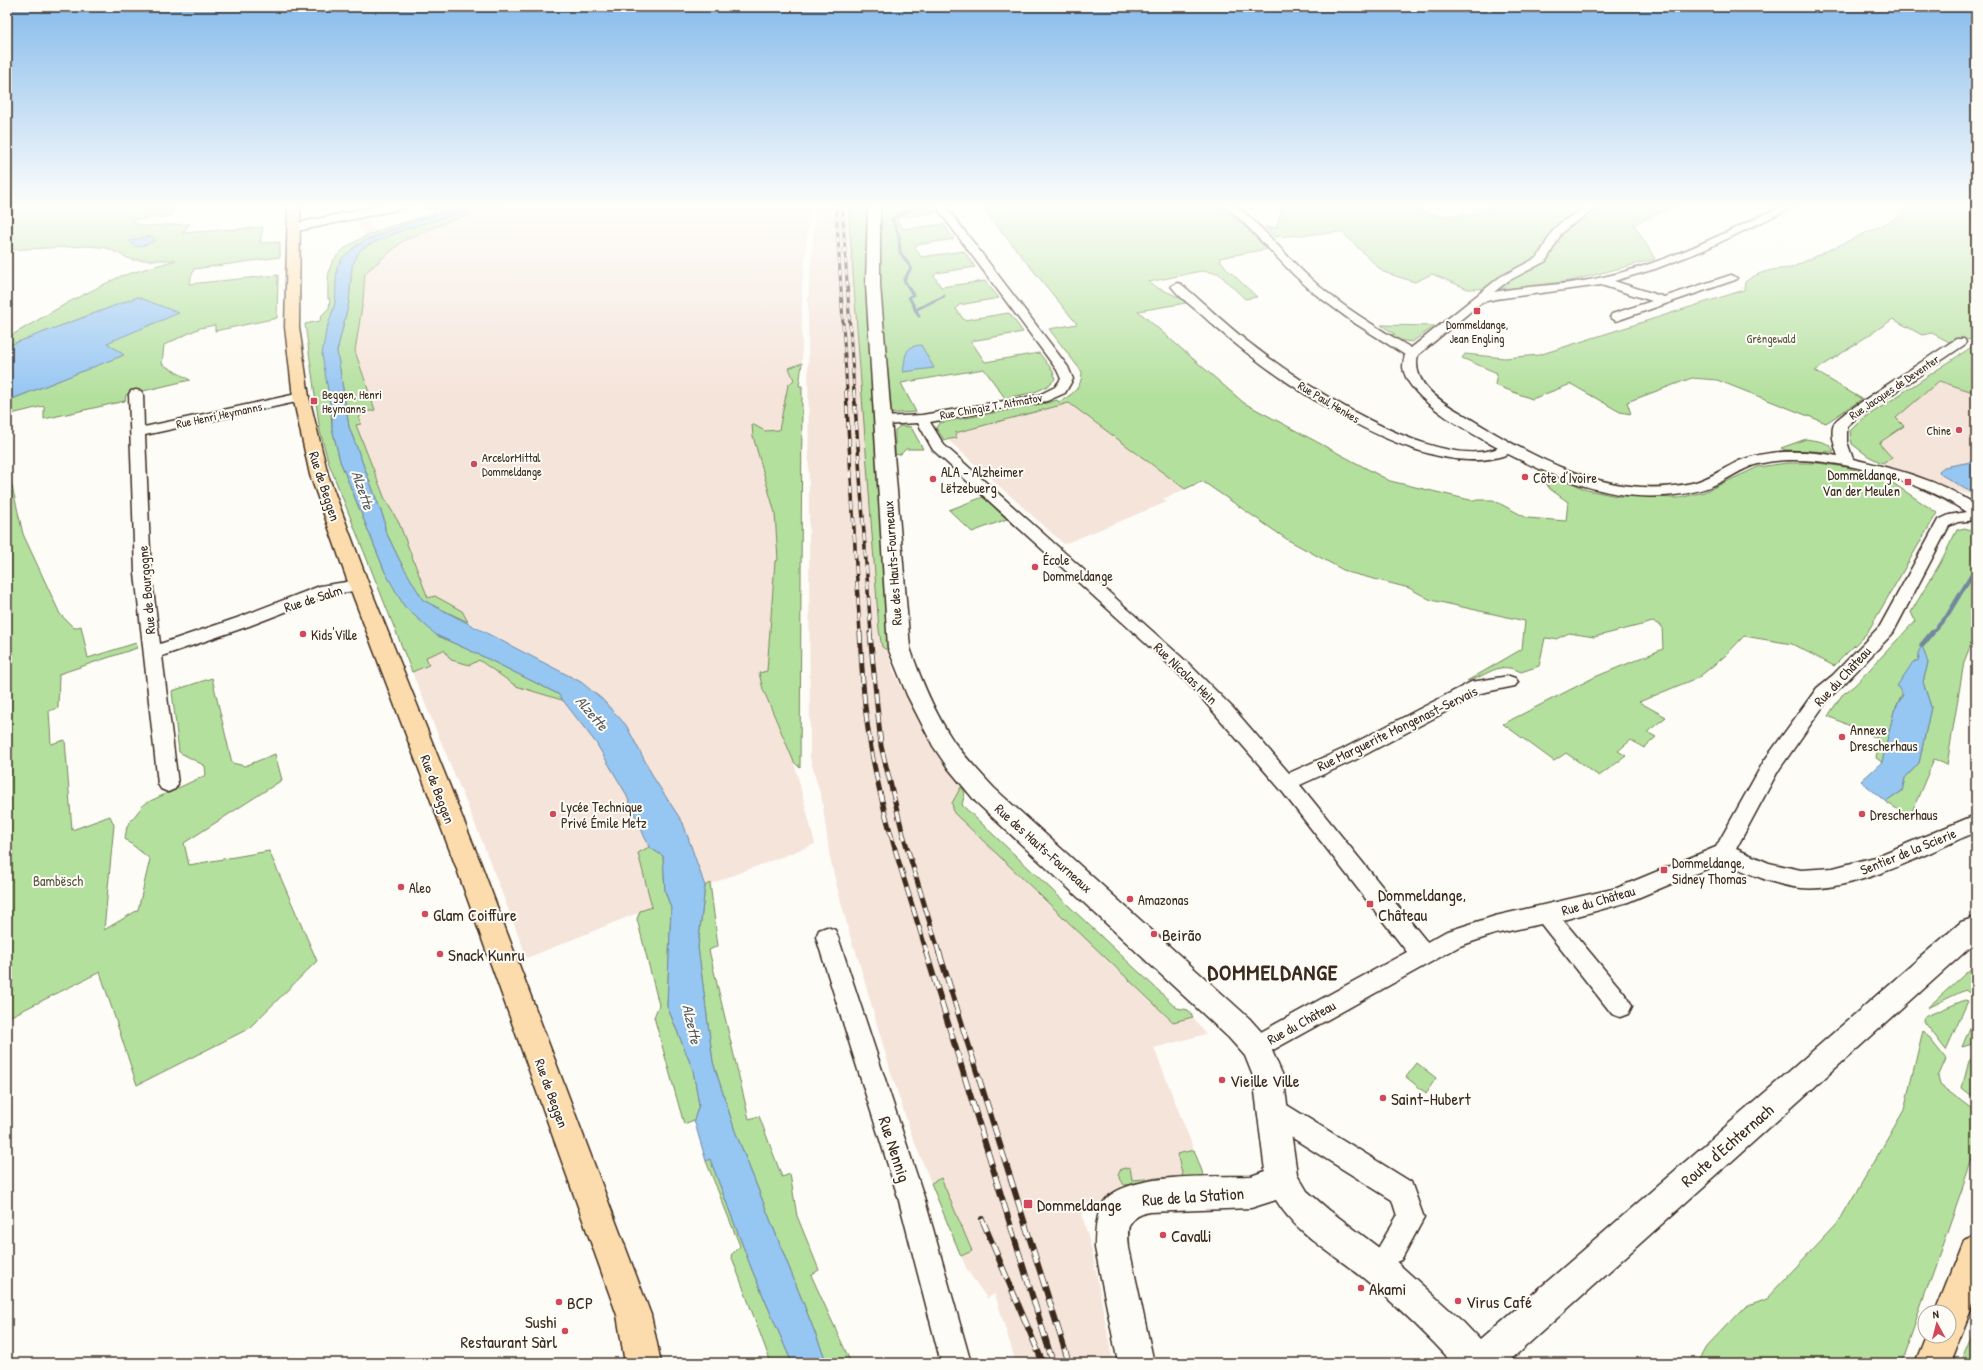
<svg xmlns="http://www.w3.org/2000/svg" width="1983" height="1370" font-family="'Patrick Hand',sans-serif">
<style>
.built{fill:#f5e4da}
.green{fill:#b4e09e;stroke:#78855e}
.water{fill:#96c6f2;stroke:#72889d}
.lines{fill:none;stroke-linecap:round;stroke-linejoin:round}
.stream-far2{stroke:#72889d;stroke-width:3}
.stream-far1{stroke:#72889d;stroke-width:4}
.stream{stroke:#72889d;stroke-width:5.5}
.street-casing{stroke:#3b2a1e;stroke-width:3}
.secondary-casing{stroke:#3b2a1e;stroke-width:3}
.primary-casing{stroke:#3b2a1e;stroke-width:3}
.street{fill:#fdfcf7;fill-rule:evenodd}
.secondary{fill:#fdfcf7;fill-rule:evenodd}
.primary{fill:#fcdcac;fill-rule:evenodd}
.rail-far3-casing{stroke:#3b2a1e;stroke-width:3}
.rail-far2-casing{stroke:#3b2a1e;stroke-width:3.5}
.rail-far1-casing{stroke:#3b2a1e;stroke-width:5}
.rail-casing{stroke:#3b2a1e;stroke-width:6}
.rail-far3{stroke:#fdfcf7;stroke-width:2;stroke-dasharray:5.5;stroke-linecap:butt}
.rail-far2{stroke:#fdfcf7;stroke-width:2.5;stroke-dasharray:8;stroke-linecap:butt}
.rail-far1{stroke:#fdfcf7;stroke-width:3.5;stroke-dasharray:10;stroke-linecap:butt}
.rail{stroke:#fdfcf7;stroke-width:4.5;stroke-dasharray:13;stroke-linecap:butt}
.poi-dot{fill:#d1495b;stroke:#fdfcf7;stroke-width:1.5}
.labels{text-anchor:middle;dominant-baseline:central;stroke-width:4;stroke-linejoin:round;paint-order:stroke}
.far-poi-label{font-size:12px;fill:#3b2a1e;stroke:#fdfcf7;text-anchor:start}
.far-park-label{font-size:12px;fill:#59583e;stroke:#fdfcf7}
.far-street-label{font-size:12px;fill:#3b2a1e;stroke:#fdfcf7}
.poi-label{font-size:14px;fill:#3b2a1e;stroke:#fdfcf7;text-anchor:start}
.street-label{font-size:14px;fill:#3b2a1e;stroke:#fdfcf7}
.park-label{font-size:14px;fill:#59583e;stroke:#fdfcf7}
.water-label{font-size:15px;font-style:italic;fill:#56595e;stroke:#fdfcf7}
.near-poi-label{font-size:17px;fill:#3b2a1e;stroke:#fdfcf7;text-anchor:start}
.near-street-label{font-size:17px;fill:#3b2a1e;stroke:#fdfcf7}
.near-district-label{font-size:22px;font-weight:bold;letter-spacing:1px;fill:#3b2a1e;stroke:#fdfcf7}
</style>
<rect width="100%" height="100%" fill="#fdfcf7"/>
<filter id="ink" filterUnits="userSpaceOnUse"><feTurbulence type="fractalNoise" baseFrequency=".025" numOctaves="2"/><feDisplacementMap in="SourceGraphic" scale="8" xChannelSelector="R" yChannelSelector="G"/><feConvolveMatrix kernelMatrix="1 2 1 2 8 2 1 2 1" color-interpolation-filters="sRGB"/></filter>
<g filter="url(#ink)">
<g class="built">
<polygon points="506,204 811,204 802,285 802,363 789,368 794,380 788,385 779,430 765,431 752,424 753,436 775,513 778,561 775,561 767,671 760,673 763,689 794,762 815,844 705,886 683,823 655,780 626,725 602,699 581,682 468,622 462,611 428,598 399,523 385,499 356,425 359,417 366,412 375,410 355,351 363,300 365,273 403,241 449,221"/>
<polygon points="816,204 848,204 879,630 882,647 887,650 894,672 930,745 961,787 952,803 1173,1022 1193,1017 1206,1034 1154,1048 1194,1150 1178,1154 1183,1176 1120,1180 1124,1185 1097,1204 1081,1210 1093,1256 1113,1363 1016,1363 995,1294 987,1298 967,1270 961,1256 972,1251 941,1178 931,1183 912,1136 892,1076 855,948 853,947 835,879 830,858 822,800 810,758 808,299"/>
<polygon points="364,214 374,231 377,232 365,237 362,229 359,229 356,219 357,216"/>
<polygon points="1927,377 1976,393 1976,497 1894,469 1868,456 1852,444 1850,431 1860,421"/>
<polygon points="1069,403 1185,489 1163,499 1167,502 1064,544 948,440 957,438 954,433"/>
<polygon points="444,650 479,660 516,686 565,701 596,743 625,792 649,847 638,853 652,907 527,958 480,836 412,672 429,666 426,657"/>
</g>
<g class="green">
<polygon points="7,204 175,204 171,216 131,220 143,226 190,224 182,233 263,227 260,243 280,242 280,257 194,269 189,284 278,275 277,318 215,331 215,325 200,328 164,345 162,364 190,380 126,395 125,401 44,419 44,406 7,415 7,401 123,355 107,343 138,297 7,346 7,338 69,302 121,276 176,260 132,260 107,248 89,246 7,250"/>
<path d="M428,204H469L409,223L364,241L354,247L337,267L335,304L326,331L332,428L340,461L385,572L436,635L484,657L558,694L565,701L516,686L479,660L470,665L451,660L444,650L426,657L429,665L412,672L329,464L320,431L305,324L320,321L321,316L329,308L330,299H328C328,289 327,275 331,265C343,236 406,222 434,214L424,205Z"/>
<polygon points="487,204 506,204 449,221 403,241 365,273 363,300 355,351 375,410 366,412 359,417 361,424 356,425 385,499 399,523 428,598 435,596 462,611 468,622 422,600 400,561 385,530 384,519 349,427 337,351 349,302 352,266 360,250 368,245 408,228"/>
<path d="M848,204H929L935,213L900,217L897,220L903,229L944,224L954,239L916,245L915,247L921,257L964,251L975,267L936,273L934,276L941,287L985,281L999,298L959,305L956,309L964,320L1009,313L1023,332L971,341L985,362L1039,353L1053,371L1055,379C1042,394 1023,394 1005,398L984,369L901,383L916,412L882,414L899,648L887,650L882,647L879,630Z"/>
<path d="M979,204H1218L1238,220L1267,249L1219,258L1227,269L1257,297L1245,299L1218,273L1201,271L1149,282C1160,292 1175,292 1186,303L1138,311L1244,403L1390,481L1470,500H1493L1527,518L1566,521L1568,502L1550,489L1538,472L1542,469L1587,490L1617,496L1679,498L1704,492L1758,467L1787,463H1817L1846,467L1887,479L1937,513L1867,633L1834,666L1792,644L1744,636L1725,656L1699,677L1639,702L1666,717L1647,732L1656,737L1644,748L1631,740L1618,751L1626,756L1599,776L1566,753L1554,761L1503,724L1595,677L1663,649L1662,626L1653,622L1594,637L1569,633L1556,639L1545,638L1539,666L1521,672C1497,660 1489,676 1467,681L1522,649L1525,621L1431,600L1409,588L1347,572L1288,540L1202,481L1185,489L1069,403L955,433L957,438L944,440L936,428L939,423L1047,403L1057,400L1059,402C1072,395 1082,388 1082,372L1049,329L1077,324Z"/>
<polygon points="1281,204 1420,204 1421,211 1439,216 1474,214 1494,204 1682,204 1634,224 1655,259 1571,281 1510,288 1468,289 1432,274 1415,282 1383,272 1342,232 1274,237 1265,227 1276,228 1280,215"/>
<path d="M1910,204H1976V338L1951,343L1932,333L1922,335L1893,319L1815,371L1862,399L1826,423L1717,380L1692,378L1627,402L1631,414L1620,412L1571,384L1532,399L1495,385L1497,373L1462,358L1465,354L1505,358L1539,355L1744,290L1745,282C1759,271 1774,269 1791,268L1895,219Z"/>
<polygon points="1381,325 1435,326 1412,342 1399,340 1390,335 1395,334"/>
<polygon points="1976,344 1976,393 1939,381 1896,418 1904,426 1879,443 1892,458 1882,463 1868,456 1852,444 1850,431 1860,421"/>
<polygon points="802,363 799,386 802,386 802,394 800,768 794,762 763,689 759,673 767,671 775,561 778,560 775,513 753,436 752,424 765,431 779,430 788,385 794,380 789,368"/>
<polygon points="900,426 911,427 923,449 906,449 901,454 895,455 895,430"/>
<path d="M1806,439C1816,441 1831,441 1834,452L1785,450L1781,448Z"/>
<polygon points="7,464 23,534 60,614 74,628 81,626 88,658 136,643 137,648 59,674 58,708 49,711 51,744 65,740 72,830 110,816 114,825 104,930 138,910 150,859 125,839 127,826 144,804 206,775 205,766 179,752 172,691 212,678 232,763 245,766 275,754 282,780 184,843 189,865 269,851 317,961 248,1029 137,1085 100,972 7,1018"/>
<polygon points="983,497 1007,519 972,532 949,510"/>
<polygon points="1965,528 1976,532 1976,631 1964,662 1947,765 1934,759 1911,814 1905,814 1886,802 1902,791 1905,778 1919,763 1931,707 1923,682 1928,663 1919,660 1894,711 1882,762 1876,758 1879,739 1828,716 1842,695 1855,685 1915,621 1911,612 1939,565 1957,530"/>
<polygon points="961,787 965,792 962,805 1177,1008 1188,1010 1193,1017 1173,1022 954,813 952,803"/>
<polygon points="649,847 663,856 665,891 671,908 667,1006 693,1070 699,1105 694,1120 684,1124 654,1017 659,1005 637,919 640,911 652,907 638,853"/>
<polygon points="710,883 718,946 709,950 749,1119 759,1116 782,1177 790,1174 797,1216 819,1270 811,1275 851,1363 827,1363 735,1131 713,1062 698,947 705,886"/>
<polygon points="1976,964 1976,997 1965,990 1927,1008"/>
<polygon points="1965,1000 1968,1001 1946,1050 1923,1020 1924,1017"/>
<polygon points="1976,1013 1976,1043 1962,1047"/>
<polygon points="1923,1030 1946,1059 1938,1077 1940,1085 1976,1112 1976,1149 1901,1363 1698,1363 1707,1347 1745,1307 1766,1299 1841,1219 1904,1110"/>
<polygon points="1976,1056 1976,1099 1962,1088 1969,1061"/>
<polygon points="1417,1063 1436,1078 1426,1093 1406,1077"/>
<polygon points="1194,1150 1206,1182 1124,1185 1118,1175 1121,1169 1130,1167 1132,1180 1183,1176 1177,1154"/>
<polygon points="710,1159 752,1270 792,1363 771,1363 731,1255 740,1246 706,1161"/>
<polygon points="941,1178 972,1251 961,1256 931,1183"/>
<polygon points="1976,1327 1976,1363 1961,1363"/>
</g>
<g class="water">
<polygon points="469,204 487,204 408,228 368,245 360,250 352,266 349,302 337,351 349,427 384,519 385,530 400,561 423,600 581,682 602,699 626,725 655,780 683,823 705,886 698,947 713,1062 735,1131 827,1363 792,1363 752,1270 710,1159 706,1161 694,1120 699,1105 693,1070 667,1006 671,908 665,891 663,856 649,847 625,792 596,743 558,694 484,657 436,635 404,606 385,572 340,461 332,428 332,415 322,354 326,331 335,304 337,267 344,256 364,241 409,223"/>
<polygon points="149,236 153,237 156,241 138,247 132,244 130,241"/>
<polygon points="138,297 179,313 107,343 124,355 7,401 7,346"/>
<path d="M921,345L934,368L903,372C906,357 903,346 921,345Z"/>
<polygon points="1976,461 1976,493 1965,489 1940,474 1939,471 1944,467"/>
<polygon points="1922,645 1928,663 1923,682 1931,707 1919,763 1905,778 1902,791 1886,802 1861,781 1882,762 1894,711 1903,695 1897,686 1913,662 1919,660 1918,653"/>
</g>
<g class="lines">
<g class="stream-far2">
<polyline points="915,204 906,212 892,219 899,236 900,252 911,268 904,280 913,295 909,297 919,316"/>
<polyline points="915,310 944,296"/>
</g>
<polyline class="stream-far1" points="1931,634 1947,616 1971,576"/>
<polyline class="stream" points="1922,645 1932,633"/>
<g class="street-casing">
<g id="street">
<path d="M934,204H944L1068,367L1073,379L1065,393L1047,401L930,422L944,445L1188,663L1233,708L1289,773L1341,750L1471,682L1509,676L1515,678L1518,682L1515,686L1481,693L1355,760L1300,785L1427,942L1445,932L1495,916L1617,888L1716,847L1764,761L1817,688L1833,675L1880,626L1938,520L1949,515L1966,512C1918,478 1815,449 1758,464C1742,468 1729,479 1714,485C1699,492 1681,495 1664,496C1609,500 1556,478 1508,454C1423,488 1262,371 1202,315C1192,306 1179,297 1171,286L1177,283L1181,284C1205,304 1227,326 1252,345C1301,383 1435,473 1498,448C1472,433 1407,400 1403,367C1403,363 1404,359 1405,355L1353,322L1315,294L1293,274L1245,224L1223,204H1234C1263,226 1284,255 1311,279C1341,306 1376,327 1411,348L1500,277L1538,257L1552,232L1560,223L1591,204H1603L1568,227L1561,234L1546,261L1508,281L1494,292C1530,285 1567,286 1603,277C1667,263 1727,232 1786,204H1799L1704,250L1655,269L1614,281L1664,297L1731,275L1737,278L1735,280L1616,321L1610,317L1612,314L1652,301L1601,285L1496,299L1482,302L1418,355C1411,383 1440,401 1461,413C1531,456 1607,502 1692,483C1709,479 1724,468 1739,461C1769,449 1806,450 1838,456C1835,447 1830,434 1834,424C1835,420 1842,416 1845,413L1956,339H1964L1966,342L1964,345L1855,419L1847,426V442L1853,459C1895,469 1940,480 1976,505V520L1958,522L1949,526L1893,633L1845,683L1829,698L1778,771L1736,849L1769,863L1801,870L1833,868L1875,857L1973,816L1976,817V834L1973,833C1926,854 1852,893 1801,888C1773,885 1748,873 1723,862L1628,902L1563,920L1628,998L1632,1006L1628,1014L1620,1017L1612,1014L1541,924L1495,934L1460,946L1264,1055L1256,1058L1248,1055L1244,1047L1248,1039L1407,952L1281,790L1198,694L1176,671L933,450L918,423L882,425L877,424L875,421L877,418L882,417L922,415L1039,395L1055,387L1061,379L1057,370Z"/>
<polygon points="136,390 141,391 143,394 144,427 301,393 306,394 308,397 306,400 301,401 145,435 151,573 160,644 237,618 320,586 359,580 365,581 367,585 365,589 329,595 249,626 162,656 178,784 175,789 168,792 161,789 158,784 135,573 129,394 131,391"/>
<polygon points="827,927 835,930 838,937 924,1197 971,1363 941,1363 898,1197 816,937 819,930"/>
<polygon points="1273,1099 1282,1102 1411,1182 1424,1218 1401,1260 1391,1264 1381,1260 1377,1250 1397,1216 1392,1200 1264,1120 1260,1111 1264,1102"/>
</g>
</g>
<g class="secondary-casing">
<g id="secondary">
<polygon points="387,204 411,204 405,208 293,232 287,228 293,224"/>
<path d="M868,204H880V285L910,648C921,680 935,714 954,742C966,758 980,773 994,788L1249,1018L1266,1037L1283,1076L1297,1174L1307,1191L1329,1210L1391,1257L1464,1323L1480,1340L1961,922L1976,917V942L1507,1363H1453C1427,1334 1397,1306 1367,1281C1336,1255 1297,1235 1276,1200L1251,1208L1149,1212C1126,1218 1127,1227 1129,1248L1154,1363H1118L1095,1248C1095,1234 1096,1209 1106,1199C1133,1172 1214,1177 1251,1176L1265,1171L1253,1076L1245,1056L1229,1038L976,802L948,768L933,746L907,695L888,648L866,285Z"/>
</g>
</g>
<g class="primary-casing">
<g id="primary">
<polygon points="288,204 300,204 299,327 309,397 328,475 369,585 481,864 651,1315 661,1363 625,1363 617,1315 455,864 349,585 310,475 293,397 285,327"/>
<polygon points="1976,1236 1976,1297 1950,1363 1914,1363 1925,1336 1949,1336 1949,1312 1936,1312 1964,1241"/>
</g>
</g>
<use href="#street" class="street"/>
<use href="#secondary" class="secondary"/>
<use href="#primary" class="primary"/>
<g class="rail-far3-casing">
<g id="rail-far3">
<polyline points="836,204 847,391"/>
<polyline points="842,204 854,391"/>
</g>
</g>
<g class="rail-far2-casing">
<g id="rail-far2">
<polyline points="846,390 860,634"/>
<polyline points="854,390 871,634"/>
</g>
</g>
<g class="rail-far1-casing">
<g id="rail-far1">
<path d="M860,633C862,672 864,710 871,748C883,818 906,885 927,953"/>
<polyline points="870,633 881,746 903,834 939,953"/>
</g>
</g>
<g class="rail-casing">
<g id="rail">
<polyline points="926,952 1053,1363"/>
<polyline points="939,952 1069,1363"/>
<polyline points="982,1219 1043,1363"/>
</g>
</g>
<use href="#rail-far3" class="rail-far3"/>
<use href="#rail-far2" class="rail-far2"/>
<use href="#rail-far1" class="rail-far1"/>
<use href="#rail" class="rail"/>
</g>
</g>
<linearGradient id="sky" x2="0" y2="1"><stop stop-color="#87bbec"/><stop offset="0.52" stop-color="#fefefb"/><stop offset="1" stop-color="#fefefb" stop-opacity="0"/></linearGradient>
<rect width="1983" height="396" fill="url(#sky)"/>
<g class="poi-dot">
<rect x="1473" y="307" width="8" height="8" rx="2"/>
<rect x="310" y="397" width="8" height="8" rx="2"/>
<circle cx="1959" cy="430" r="4"/>
<circle cx="474" cy="464" r="4"/>
<circle cx="1525" cy="477" r="4"/>
<circle cx="933" cy="479" r="4"/>
<rect x="1904" y="478" width="8" height="8" rx="2"/>
<circle cx="1035" cy="567" r="4"/>
<circle cx="303" cy="634" r="4"/>
<circle cx="1842" cy="737" r="4"/>
<circle cx="553" cy="814" r="4"/>
<circle cx="1862" cy="814" r="4"/>
<rect x="1660" y="866" width="8" height="8" rx="2"/>
<circle cx="401" cy="887" r="4"/>
<circle cx="1130" cy="899" r="4"/>
<rect x="1366" y="900" width="8" height="8" rx="2"/>
<circle cx="425" cy="914" r="4"/>
<circle cx="1154" cy="934" r="4"/>
<circle cx="440" cy="954" r="4"/>
<circle cx="1222" cy="1080" r="4"/>
<circle cx="1383" cy="1098" r="4"/>
<rect x="1023" y="1199" width="10" height="10" rx="2"/>
<circle cx="1163" cy="1235" r="4"/>
<circle cx="1361" cy="1288" r="4"/>
<circle cx="1458" cy="1301" r="4"/>
<circle cx="559" cy="1302" r="4"/>
<circle cx="565" cy="1331" r="4"/>
</g>
<g class="labels">
<g class="far-poi-label">
<text x="1477" y="324" text-anchor="middle">Dommeldange,<tspan x="1477" dy="14">Jean Engling</tspan></text>
<text x="322" y="394">Beggen, Henri<tspan x="322" dy="14">Heymanns</tspan></text>
<text x="1951" y="430" text-anchor="end">Chine</text>
<text x="482" y="457">ArcelorMittal<tspan x="482" dy="14">Dommeldange</tspan></text>
</g>
<g class="far-park-label">
<text x="1771" y="338">Gréngewald</text>
</g>
<g class="far-street-label">
<text transform="translate(1894 387) rotate(-34)">Rue Jacques de Deventer</text>
<text transform="translate(1329 402) rotate(31)">Rue Paul Henkes</text>
<text transform="translate(991 406) rotate(-10)">Rue Chingiz T. Aitmatov</text>
<text transform="translate(219 415) rotate(-12)">Rue Henri Heymanns</text>
</g>
<g class="poi-label">
<text x="941" y="471">ALA - Alzheimer<tspan x="941" dy="16">Lëtzebuerg</tspan></text>
<text x="1900" y="474" text-anchor="end">Dommeldange,<tspan x="1900" dy="16">Van der Meulen</tspan></text>
<text x="1533" y="477">Côte d’Ivoire</text>
<text x="1043" y="559">École<tspan x="1043" dy="16">Dommeldange</tspan></text>
<text x="311" y="634">Kids'Ville</text>
<text x="1850" y="729">Annexe<tspan x="1850" dy="16">Drescherhaus</tspan></text>
<text x="561" y="806">Lycée Technique<tspan x="561" dy="16">Privé Émile Metz</tspan></text>
<text x="1870" y="814">Drescherhaus</text>
<text x="1672" y="862">Dommeldange,<tspan x="1672" dy="16">Sidney Thomas</tspan></text>
<text x="409" y="887">Aleo</text>
<text x="1138" y="899">Amazonas</text>
</g>
<g class="street-label">
<text transform="translate(325 486) rotate(72)">Rue de Beggen</text>
<text transform="translate(892 563) rotate(-94)">Rue des Hauts-Fourneaux</text>
<text transform="translate(146 590) rotate(-95)">Rue de Bourgogne</text>
<text transform="translate(313 598) rotate(-18)">Rue de Salm</text>
<text transform="translate(1186 673) rotate(44)">Rue Nicolas Hein</text>
<text transform="translate(1842 676) rotate(-47)">Rue du Château</text>
<text transform="translate(1397 728) rotate(-26)">Rue Marguerite Mongenast-Servais</text>
<text transform="translate(438 789) rotate(69)">Rue de Beggen</text>
<text transform="translate(1044 848) rotate(42)">Rue des Hauts-Fourneaux</text>
<text transform="translate(1908 851) rotate(-22)">Sentier de la Scierie</text>
<text transform="translate(1598 900) rotate(-16)">Rue du Château</text>
<text transform="translate(1301 1022) rotate(-29)">Rue du Château</text>
<text transform="translate(552 1093) rotate(70)">Rue de Beggen</text>
</g>
<g class="park-label">
<text x="58" y="880">Bambësch</text>
</g>
<g class="water-label">
<text transform="translate(363 490) rotate(71)">Alzette</text>
<text transform="translate(592 713) rotate(49)">Alzette</text>
<text transform="translate(692 1024) rotate(77)">Alzette</text>
</g>
<g class="near-poi-label">
<text x="1378" y="894">Dommeldange,<tspan x="1378" dy="20">Château</tspan></text>
<text x="433" y="914">Glam Coiffure</text>
<text x="1162" y="934">Beirão</text>
<text x="448" y="954">Snack Kunru</text>
<text x="1230" y="1080">Vieille Ville</text>
<text x="1391" y="1098">Saint-Hubert</text>
<text x="1037" y="1204">Dommeldange</text>
<text x="1171" y="1235">Cavalli</text>
<text x="1369" y="1288">Akami</text>
<text x="1466" y="1301">Virus Café</text>
<text x="567" y="1302">BCP</text>
<text x="557" y="1321" text-anchor="end">Sushi<tspan x="557" dy="20">Restaurant Sàrl</tspan></text>
</g>
<g class="near-street-label">
<text transform="translate(1727 1145) rotate(-41)">Route d'Echternach</text>
<text transform="translate(895 1149) rotate(72)">Rue Nennig</text>
<text transform="translate(1193 1196) rotate(-4)">Rue de la Station</text>
</g>
<g class="near-district-label">
<text x="1273" y="972">DOMMELDANGE</text>
</g>
</g>
<rect width="1983" height="1370" fill="none" stroke="#fdfcf7" stroke-width="24"/>
<rect x="12" y="12" width="1959" height="1346" fill="none" stroke="#3b2a1e" stroke-width="1.5" filter="url(#ink)"/>
<g transform="translate(1937 1324) rotate(353)"><circle r="19" fill="#fdfcf7" stroke="#afa8a0"/>
<path d="M0-3L7 15L0 10L-7 15Z" fill="#d1495b"/>
<text y="-6" font-size="11" font-weight="bold" text-anchor="middle" fill="#3b2a1e">N</text>
</g>
</svg>
